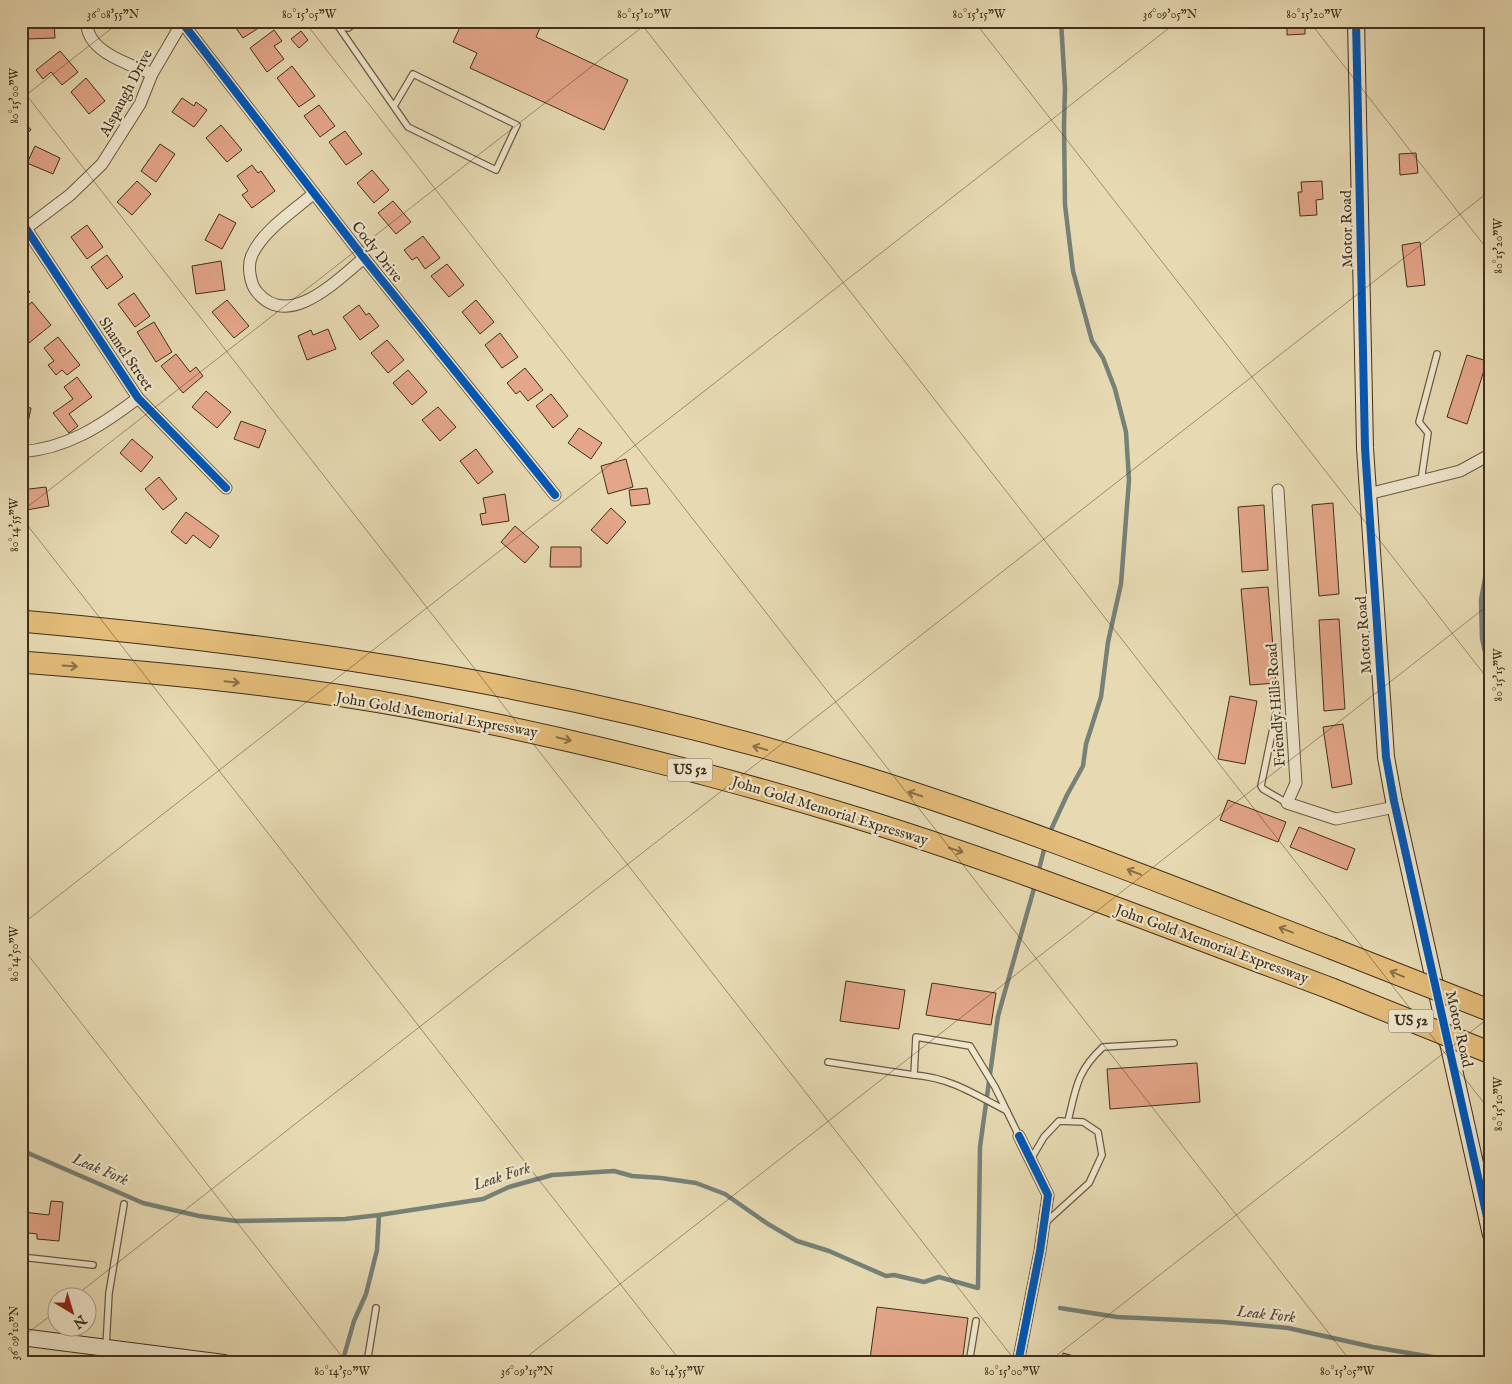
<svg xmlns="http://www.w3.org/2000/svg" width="1512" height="1384" font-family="'IM FELL English',serif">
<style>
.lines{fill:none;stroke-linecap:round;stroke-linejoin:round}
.stream{stroke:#768178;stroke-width:4.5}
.building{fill:#e4a689;stroke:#412f1b}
.lane-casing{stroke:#6a5a41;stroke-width:8}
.street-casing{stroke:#6a5a41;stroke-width:13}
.secondary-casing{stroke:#412f1b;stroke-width:18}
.highway-casing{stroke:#412f1b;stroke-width:23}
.lane{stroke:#efe7ce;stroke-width:5.5}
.street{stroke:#efe7ce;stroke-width:11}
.secondary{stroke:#efe7ce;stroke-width:16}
.highway{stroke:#e4bd7a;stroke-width:21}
.highway-bridge-casing{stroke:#412f1b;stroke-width:23;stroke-linecap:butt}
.highway-bridge{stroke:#e4bd7a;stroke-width:21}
.cycleway-casing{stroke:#efe7ce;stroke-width:11}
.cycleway{stroke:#0057b8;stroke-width:8}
.oneway{stroke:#8a6f46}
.ticks{fill:none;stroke:#412f1b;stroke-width:1;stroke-opacity:0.45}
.labels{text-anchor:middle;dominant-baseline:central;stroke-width:4.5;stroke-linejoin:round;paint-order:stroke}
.shield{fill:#efe7ce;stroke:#756651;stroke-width:1}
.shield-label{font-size:14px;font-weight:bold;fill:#412f1b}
.street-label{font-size:15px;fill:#412f1b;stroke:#efe7ce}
.water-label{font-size:16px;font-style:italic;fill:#534a3a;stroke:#efe7ce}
.neatline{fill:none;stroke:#412f1b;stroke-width:2}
.ticks-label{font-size:12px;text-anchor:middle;fill:#412f1b}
</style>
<rect width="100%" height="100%" fill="#e7dab3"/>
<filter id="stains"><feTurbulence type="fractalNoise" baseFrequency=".004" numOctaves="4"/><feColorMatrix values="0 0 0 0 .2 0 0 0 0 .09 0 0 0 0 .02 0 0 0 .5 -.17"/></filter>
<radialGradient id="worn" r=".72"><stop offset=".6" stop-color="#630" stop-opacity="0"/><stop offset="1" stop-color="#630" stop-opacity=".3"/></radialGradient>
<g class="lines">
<g class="stream">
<polyline points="1491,546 1481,600 1482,638 1491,680"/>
<polyline points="1049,834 1067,795 1083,766 1086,744 1101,697 1108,642 1121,584 1129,480 1126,432 1115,389 1103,358 1092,341 1073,271 1065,205 1064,125 1065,88 1061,21"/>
<polyline points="1038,873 1045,846"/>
<polyline points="21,1150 143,1203 199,1216 236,1221 345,1219 379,1215 483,1199 509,1187 552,1175 614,1171 632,1176 661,1178 696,1183 725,1194 768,1224 797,1241 829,1251 886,1276 894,1275 924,1282 939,1277 978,1288 980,1147 998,1016 1035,885"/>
<polyline points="1060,1308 1117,1317 1223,1322 1288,1328 1373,1347 1468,1363"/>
<polyline points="342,1363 354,1321 366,1294 377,1250 379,1215"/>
</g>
</g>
<g class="building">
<polygon points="26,21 54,21 55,38 26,39"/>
<polygon points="231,21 256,21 260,27 243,38"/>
<polygon points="463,21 543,21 536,37 628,80 604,130 470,68 477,53 453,42"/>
<polygon points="1287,21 1305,21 1305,34 1287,35"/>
<polygon points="274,30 282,41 274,46 284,59 267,72 250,48"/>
<polygon points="301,31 308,40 299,48 291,39"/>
<polygon points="60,51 78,72 62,85 51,72 43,79 36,70"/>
<polygon points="292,66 315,96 299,107 277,78"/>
<polygon points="86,78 105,101 89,114 71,92"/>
<polygon points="182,98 194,106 196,102 207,110 194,127 172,112"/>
<polygon points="319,105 335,126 320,137 304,116"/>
<polygon points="21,117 31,130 21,137"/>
<polygon points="221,125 242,150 227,162 206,138"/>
<polygon points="345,131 362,154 346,165 329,142"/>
<polygon points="160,144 175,154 156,182 141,171"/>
<polygon points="35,146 60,158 53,174 27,163"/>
<polygon points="1416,153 1418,173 1400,175 1399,154"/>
<polygon points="252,165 258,173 261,171 275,191 252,208 242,195 248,191 237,176"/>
<polygon points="372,170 389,190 374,203 357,183"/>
<polygon points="137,181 151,194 132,215 117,202"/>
<polygon points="1322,181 1323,199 1316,200 1317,215 1300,216 1298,192 1302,192 1301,182"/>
<polygon points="393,201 411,222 396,234 378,213"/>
<polygon points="219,214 236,223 222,249 205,240"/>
<polygon points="87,225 103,247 87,259 71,237"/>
<polygon points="423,236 440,258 425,269 417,257 412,260 404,250"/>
<polygon points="1420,242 1425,285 1407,287 1402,245"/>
<polygon points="107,255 123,277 107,289 91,267"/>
<polygon points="221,261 225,290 196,294 192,266"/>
<polygon points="447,264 464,285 449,297 431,276"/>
<polygon points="21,281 30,292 21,298"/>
<polygon points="134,293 150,316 135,327 118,304"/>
<polygon points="227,300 249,326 234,338 212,312"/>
<polygon points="476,300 494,322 480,334 462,312"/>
<polygon points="32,302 51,325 29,343 21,334 21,331 27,326 21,320 21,311"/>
<polygon points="359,305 366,315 369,313 379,326 360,340 343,317"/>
<polygon points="154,322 172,352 156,362 137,332"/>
<polygon points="328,329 336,349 307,360 298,336 311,330 313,335"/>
<polygon points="500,333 518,357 502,368 485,345"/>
<polygon points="58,337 80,365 67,375 62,370 56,375 48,365 54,361 44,348"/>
<polygon points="387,340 404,360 388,373 371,353"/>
<polygon points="176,354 190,372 196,367 203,376 183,393 161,366"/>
<polygon points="1467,355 1487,361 1467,424 1447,417"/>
<polygon points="525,368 543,390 528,401 520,391 516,394 507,383"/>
<polygon points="408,370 427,392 412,405 393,383"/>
<polygon points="77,377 92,397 69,414 78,426 69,433 53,413 73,399 64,387"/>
<polygon points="206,391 231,412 217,428 192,407"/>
<polygon points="551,394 568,416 553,428 536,406"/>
<polygon points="21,406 31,408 27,427 21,426"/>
<polygon points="438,407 456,427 440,441 422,420"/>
<polygon points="241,421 266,430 259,448 234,439"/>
<polygon points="579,428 602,443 591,459 568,443"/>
<polygon points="132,439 153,457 141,472 120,453"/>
<polygon points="476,449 493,472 478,484 460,461"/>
<polygon points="626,459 633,487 608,494 601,466"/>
<polygon points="159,477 177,499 163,510 145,489"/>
<polygon points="46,487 49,506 21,511 21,490"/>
<polygon points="647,488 650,504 631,506 629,490"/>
<polygon points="505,494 509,521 482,525 480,514 486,513 483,498"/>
<polygon points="1333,503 1339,594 1319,596 1312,505"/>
<polygon points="1264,505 1268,570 1242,572 1238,507"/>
<polygon points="611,508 626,522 607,544 591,530"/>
<polygon points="186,512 219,536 210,548 193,535 186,544 171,532"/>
<polygon points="515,526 539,547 525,563 501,542"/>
<polygon points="551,547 581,547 581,567 550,567"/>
<polygon points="1268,587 1276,683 1250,685 1241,589"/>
<polygon points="1339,619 1345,709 1324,711 1319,620"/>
<polygon points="1230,696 1257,701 1245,764 1218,759"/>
<polygon points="1343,724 1352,784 1332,788 1323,727"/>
<polygon points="1228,800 1286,822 1278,842 1220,820"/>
<polygon points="1299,827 1355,849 1347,870 1290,847"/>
<polygon points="846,981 905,990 899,1029 840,1021"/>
<polygon points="932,983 996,993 991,1025 926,1015"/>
<polygon points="1197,1063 1200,1102 1110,1109 1107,1069"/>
<polygon points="51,1201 63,1202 59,1241 37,1239 37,1234 21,1232 23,1212 49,1215"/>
<polygon points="877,1307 968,1318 962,1363 904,1363 870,1359"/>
<polygon points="1063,1353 1081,1358 1080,1363 1061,1363"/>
</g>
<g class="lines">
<g class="lane-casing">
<g id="lane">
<polyline points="333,21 338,26 348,28 357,21"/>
<polyline points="338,26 408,127 496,170 517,125 413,74 394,106"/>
<polyline points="1421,481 1428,433 1419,422 1437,354"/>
<polyline points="1277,709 1261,786 1263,789 1287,803"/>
<polyline points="828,1062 914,1075"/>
<path d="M1007,1111C974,1094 951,1078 914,1075L916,1037L970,1046L995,1087L1019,1136"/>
<path d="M1068,1121C1076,1088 1077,1071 1103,1047L1174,1043"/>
<polyline points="1031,1159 1044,1137 1059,1121 1083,1122 1098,1132 1102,1155 1089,1183 1045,1223"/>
<polyline points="21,1257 93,1265"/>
<polyline points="106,1347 109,1293 124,1204"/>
<polyline points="367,1363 376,1308"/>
<polyline points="969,1363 976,1321"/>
</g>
</g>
<g class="street-casing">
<g id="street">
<path d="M87,21C85,52 130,64 152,74"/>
<polyline points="181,21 364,258 555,495"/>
<path d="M314,193C294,211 263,230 252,255C247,265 250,284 257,292C289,331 338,279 364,258"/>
<polyline points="21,221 138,398 226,488"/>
<polyline points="21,232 70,195 102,164 140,104 152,74 183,21"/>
<path d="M21,452C68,448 101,426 138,398"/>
<polyline points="1278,490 1296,783 1287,803 1336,819 1395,807"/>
<polyline points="1368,494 1460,471 1491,454"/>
<polyline points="1018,1363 1040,1251 1048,1195 1019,1136"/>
</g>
</g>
<g class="secondary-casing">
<g id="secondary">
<polyline points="1356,21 1365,448 1386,757 1394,801 1491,1235"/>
<polyline points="21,1337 224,1363"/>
</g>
</g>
<g class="highway-casing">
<g id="highway">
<path d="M21,621C302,646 581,689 851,773C1014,823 1172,887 1331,948"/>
<path d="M21,662C152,672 285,684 414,708C559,736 703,771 844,814C1009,864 1170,929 1332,989"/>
</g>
</g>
<use href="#lane" class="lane"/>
<use href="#street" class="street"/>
<use href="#secondary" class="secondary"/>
<use href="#highway" class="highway"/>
<g class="highway-bridge-casing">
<g id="highway-bridge">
<polyline points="1331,948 1491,1011"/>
<polyline points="1332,989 1491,1053"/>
</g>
</g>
<use href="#highway-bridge" class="highway-bridge"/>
<g class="cycleway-casing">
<g id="cycleway">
<polyline points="181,21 364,258 555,495"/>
<polyline points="1356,21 1365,448 1386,757 1394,801 1491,1235"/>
<polyline points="21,221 138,398 226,488"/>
<polyline points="1018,1363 1040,1251 1048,1195 1019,1136"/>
</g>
</g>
<use href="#cycleway" class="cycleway"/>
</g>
<defs><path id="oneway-shaft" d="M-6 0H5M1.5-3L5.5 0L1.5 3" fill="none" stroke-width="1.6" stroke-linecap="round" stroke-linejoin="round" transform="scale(1.25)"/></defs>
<g class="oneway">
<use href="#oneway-shaft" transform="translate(70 666) rotate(4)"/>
<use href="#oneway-shaft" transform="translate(232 682) rotate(6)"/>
<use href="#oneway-shaft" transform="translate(564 739) rotate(13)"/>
<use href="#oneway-shaft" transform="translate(760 748) rotate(-165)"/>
<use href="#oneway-shaft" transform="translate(915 794) rotate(-162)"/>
<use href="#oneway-shaft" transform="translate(956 850) rotate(18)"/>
<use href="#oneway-shaft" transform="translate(1134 872) rotate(-159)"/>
<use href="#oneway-shaft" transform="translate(1286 930) rotate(-159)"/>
<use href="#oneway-shaft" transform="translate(1397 974) rotate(-158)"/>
</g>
<path class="ticks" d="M304,21L1352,1363M639,21L1491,1112M974,21L1491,683M1309,21L1491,254M21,88L1017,1363M21,99L121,21M21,512L650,21M21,517L682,1363M21,925L1178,21M21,946L347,1363M75,1296L1491,190M21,1338L58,1310M519,1363L1491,603M1047,1363L1491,1016"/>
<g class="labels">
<g class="shield">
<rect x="667.5" y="758.5" width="45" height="23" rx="4"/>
<rect x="1388.5" y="1009.5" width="45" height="23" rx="4"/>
</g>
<g class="shield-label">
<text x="690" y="770">US 52</text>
<text x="1411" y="1021">US 52</text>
</g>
<g class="street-label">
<text transform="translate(126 93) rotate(-62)">Alspaugh Drive</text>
<text transform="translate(1347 229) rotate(-91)">Motor Road</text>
<text transform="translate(377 252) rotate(52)">Cody Drive</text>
<text transform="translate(126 354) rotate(56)">Shamel Street</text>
<text transform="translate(1364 635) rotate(-94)">Motor Road</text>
<text transform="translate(1276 705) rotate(-94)">Friendly Hills Road</text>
<text transform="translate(437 715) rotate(10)">John Gold Memorial Expressway</text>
<text transform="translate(830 811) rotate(17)">John Gold Memorial Expressway</text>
<text transform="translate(1212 944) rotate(20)">John Gold Memorial Expressway</text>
<text transform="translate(1459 1029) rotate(77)">Motor Road</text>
</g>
<g class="water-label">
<text transform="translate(100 1170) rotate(23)">Leak Fork</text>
<text transform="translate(502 1177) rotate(-18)">Leak Fork</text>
<text transform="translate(1266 1315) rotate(6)">Leak Fork</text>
</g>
</g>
<rect width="1512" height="1384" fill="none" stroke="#e7dab3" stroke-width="55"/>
<g transform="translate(72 1312) rotate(142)"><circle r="24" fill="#efe7ce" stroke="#a99d86"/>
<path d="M0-4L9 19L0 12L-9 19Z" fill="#8f2418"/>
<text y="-8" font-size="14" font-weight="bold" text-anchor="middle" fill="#412f1b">N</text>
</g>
<rect x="28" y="28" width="1456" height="1328" class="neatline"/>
<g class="ticks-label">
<text x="113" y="18">36°08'55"N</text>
<text x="309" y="18">80°15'05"W</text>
<text x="644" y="18">80°15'10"W</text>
<text x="979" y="18">80°15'15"W</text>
<text x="1170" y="18">36°09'05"N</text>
<text x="1314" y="18">80°15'20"W</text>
<text transform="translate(14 96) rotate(-90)" y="4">80°15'00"W</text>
<text transform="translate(1498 246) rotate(-90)" y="4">80°15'20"W</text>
<text transform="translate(14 525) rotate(-90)" y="4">80°14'55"W</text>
<text transform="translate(1498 675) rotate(-90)" y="4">80°15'15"W</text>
<text transform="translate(14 954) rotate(-90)" y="4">80°14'50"W</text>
<text transform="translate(1498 1104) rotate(-90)" y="4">80°15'10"W</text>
<text transform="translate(14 1333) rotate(-90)" y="4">36°09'10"N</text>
<text x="342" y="1375">80°14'50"W</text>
<text x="527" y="1375">36°09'15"N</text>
<text x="677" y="1375">80°14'55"W</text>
<text x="1012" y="1375">80°15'00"W</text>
<text x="1347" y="1375">80°15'05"W</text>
</g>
<rect width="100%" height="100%" filter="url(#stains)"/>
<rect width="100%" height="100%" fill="url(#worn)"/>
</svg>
